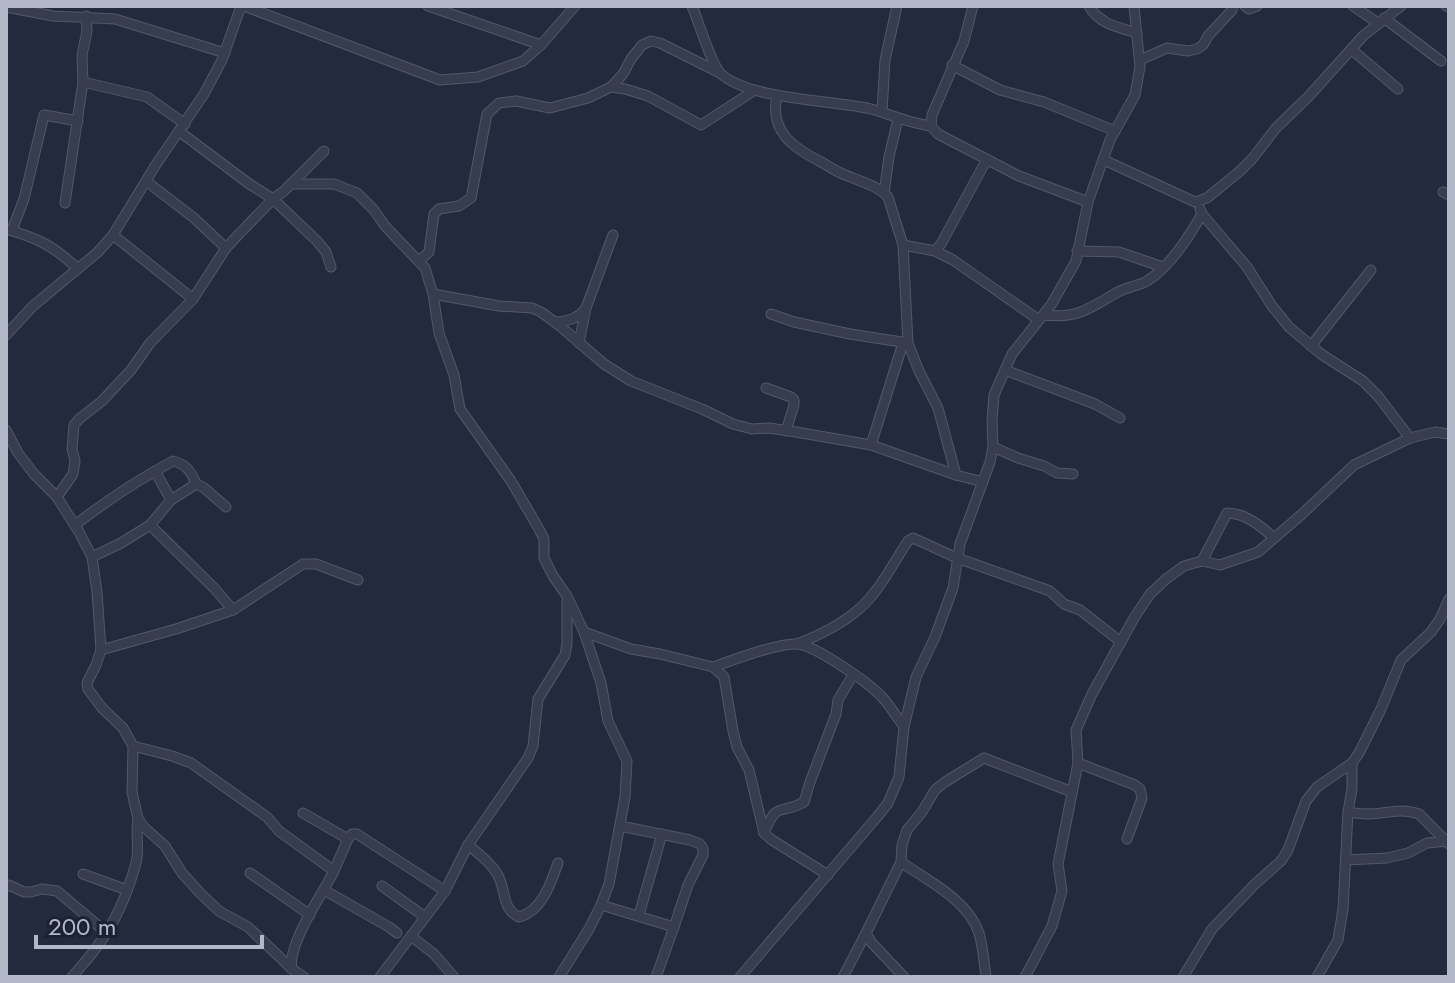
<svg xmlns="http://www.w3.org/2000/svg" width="1455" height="983" font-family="Jost,sans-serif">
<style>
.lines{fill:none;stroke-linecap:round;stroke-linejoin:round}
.minor-casing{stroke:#525869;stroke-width:11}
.minor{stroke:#373d4e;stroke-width:9}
</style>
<rect width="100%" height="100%" fill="#232a3e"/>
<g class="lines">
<g class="minor-casing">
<g id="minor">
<polyline points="244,6 440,80 478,77 523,61 541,45 575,6"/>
<polyline points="428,6 541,45"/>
<path d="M692,6C698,20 712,66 721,74C751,100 832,100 871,109C893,115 908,123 931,126"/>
<polyline points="973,6 964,41 932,115 931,126 938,134 1019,176 1088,202"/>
<path d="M1089,6C1099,24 1118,27 1137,33"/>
<polyline points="1245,6 1249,9 1257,6"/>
<polyline points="1353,6 1378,23"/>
<polyline points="1446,6 1449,7"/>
<polyline points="6,7 53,16 115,19 225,53"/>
<polyline points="1384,18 1441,61"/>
<polyline points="1351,49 1398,89"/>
<polyline points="1140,60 1167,48 1188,51 1197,49 1203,45 1208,36 1232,10 1233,6"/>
<polyline points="952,65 1000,90 1044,102 1115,131"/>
<polyline points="83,82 147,97 185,124"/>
<polyline points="611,87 625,89 648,96 701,125 755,90"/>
<path d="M777,95C769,131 792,147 821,162C829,166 835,171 843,174C859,181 877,185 888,197L903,245L908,343L919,371L938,408L956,475"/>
<polyline points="882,112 885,60 897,6"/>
<polyline points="180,132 248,183 273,199 317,241 326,252 331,267"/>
<polyline points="1104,160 1195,202 1207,198 1240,171 1252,159 1276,128 1309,96 1363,36 1401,6"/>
<polyline points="146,181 194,218 226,248"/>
<polyline points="291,184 334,184 357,193 374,210 385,226 425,268 433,294 439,333 454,375 460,409 511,481 539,529 544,539 544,558 553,576 567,596 584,632 601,683 608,721 627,761 625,797 609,884 601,905 589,929 559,977"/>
<polyline points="1443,192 1449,195"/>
<polyline points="884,193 889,157 898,119"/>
<polyline points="65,203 83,82 82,55 87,31 86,16"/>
<polyline points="1202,214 1247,267 1272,306 1289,327 1321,354 1363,381 1378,396 1410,438"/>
<path d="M9,230C40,239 53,246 77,268"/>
<polyline points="12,230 24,199 44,115 78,121"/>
<polyline points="113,235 193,299"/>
<polyline points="903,245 935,251 953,260 1039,320"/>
<polyline points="935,251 941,244 987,159"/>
<polyline points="1077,251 1119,252 1163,267"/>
<polyline points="419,261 429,252 434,214 439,209 459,206 471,198 487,114 499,103 516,101 550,108 588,98 611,87 623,74 631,59 642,45 651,41 660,43 718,72"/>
<polyline points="433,294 499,306 532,308 541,312 560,326 604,364 631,381 702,409 733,424 752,429 769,428 796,432 871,445 956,475 983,482"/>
<polyline points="771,314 794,322 850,334 908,343"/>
<path d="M1043,315C1079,319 1089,308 1118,292C1127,287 1138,286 1147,281C1169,268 1190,235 1202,214L1200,209"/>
<path d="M556,322C568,321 578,319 586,308L613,235"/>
<polyline points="6,335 33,306 98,252 113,235 155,166 204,94 222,60 241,6"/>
<polyline points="579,343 586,308"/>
<polyline points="1311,346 1371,270"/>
<polyline points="1005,370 1095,404 1120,418"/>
<polyline points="766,388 791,397 794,400 794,405 786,431"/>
<polyline points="6,430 18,453 34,474 57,497 79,532 92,557 97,592 101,650 96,665 87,683 88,689 102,708 123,728 133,746 132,792 138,819 144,827 165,846 182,873 201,894 219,911 248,927 292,969 304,977"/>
<polyline points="871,445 903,343"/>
<polyline points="993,447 1018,458 1044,466 1057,473 1073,474"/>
<polyline points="155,471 171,500"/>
<polyline points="57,497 73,474 75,461 72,449 74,425 79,419 102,401 131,370 150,343 193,299 226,248 239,234 273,199 284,191 324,151"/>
<path d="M75,525C106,501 138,480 173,461C186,464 192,472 196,484"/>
<polyline points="150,525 214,588 233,610"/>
<polyline points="92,557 121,543 150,525 171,500 196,484 203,487 226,507"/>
<path d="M1202,561L1227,513C1245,513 1261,526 1274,538"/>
<polyline points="584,632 631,649 660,654 713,667 724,677 733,731 737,747 749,770 764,833 772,840 828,875"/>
<path d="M797,644C820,635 841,625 859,609C880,591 893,563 908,541L913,538L957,558L1050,591L1064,604L1080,610L1121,642"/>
<polyline points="101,650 176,629 233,610 303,564 316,564 358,580"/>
<path d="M713,667C734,660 777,643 797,644C815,645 869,683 882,697C890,706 897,717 904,727"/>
<polyline points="133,746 172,756 191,763 267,817 279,831 334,871"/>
<polyline points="1078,763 1135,785 1140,789 1142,798 1127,839"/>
<path d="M1348,812C1355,813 1361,814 1368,814C1386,814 1401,807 1419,814L1449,844"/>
<polyline points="620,826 690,840 700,844 703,849 703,855 688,885 674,927"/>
<path d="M764,833C778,799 780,816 804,802L810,782L836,714L838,700L853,675"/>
<polyline points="348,839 352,834 357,834 445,891"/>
<path d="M468,845C478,853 489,861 496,872C507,887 500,908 519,917C542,911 551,883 558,863"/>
<polyline points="1346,860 1387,858 1408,853 1427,843 1449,841"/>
<path d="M901,862C928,881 968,900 979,933C983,947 984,963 986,977"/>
<polyline points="250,873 310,915"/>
<polyline points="83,874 127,890"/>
<polyline points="382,886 425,917"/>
<polyline points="6,887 9,885 24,892 31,892 42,889 57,891 107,933"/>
<polyline points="324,890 389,927 397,933"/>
<polyline points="601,905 674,927 656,977"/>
<polyline points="639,915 662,834"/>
<polyline points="411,936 434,954 454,977"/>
<path d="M292,969C287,945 321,896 333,873C338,862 343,850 348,839L303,813"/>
<path d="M72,977C80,967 89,958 96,948C115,923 128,893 136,863C140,848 135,834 138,819"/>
<polyline points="380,977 445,891 468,845 528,758 533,746 538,699 565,655 567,644 567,600"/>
<polyline points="740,977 877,817 888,803 899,777 904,727 916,677 935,637 953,588 960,544 990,462 993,447 992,421 994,395 1012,354 1051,305 1076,261 1088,202 1110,140 1135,95 1140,67 1134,6"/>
<polyline points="843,977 866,933"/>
<polyline points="904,977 871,942 866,933 901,862 902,845 907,830 922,812 935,790 945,782 984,758 1072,792"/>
<polyline points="1025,977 1052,926 1062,891 1058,864 1078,763 1076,730 1092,694 1134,618 1150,594 1166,579 1184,566 1202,561 1220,565 1258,552 1301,515 1354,465 1410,438 1435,432 1449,434"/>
<polyline points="1183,977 1212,929 1255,884 1281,861 1288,850 1306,801 1317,787 1352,763 1359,753 1381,709 1401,660 1431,632 1440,619 1449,599"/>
<polyline points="1317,977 1338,940 1343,909 1348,812 1352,789 1352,763"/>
</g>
</g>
<use href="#minor" class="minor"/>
</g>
<rect width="1455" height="983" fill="none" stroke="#b3b8c9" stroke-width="16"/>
<path d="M36 935v12h226v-12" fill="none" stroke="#b3b8c9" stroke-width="4"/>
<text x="48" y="935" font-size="24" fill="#b3b8c9" stroke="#1c2233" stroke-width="6" paint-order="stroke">200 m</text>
</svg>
